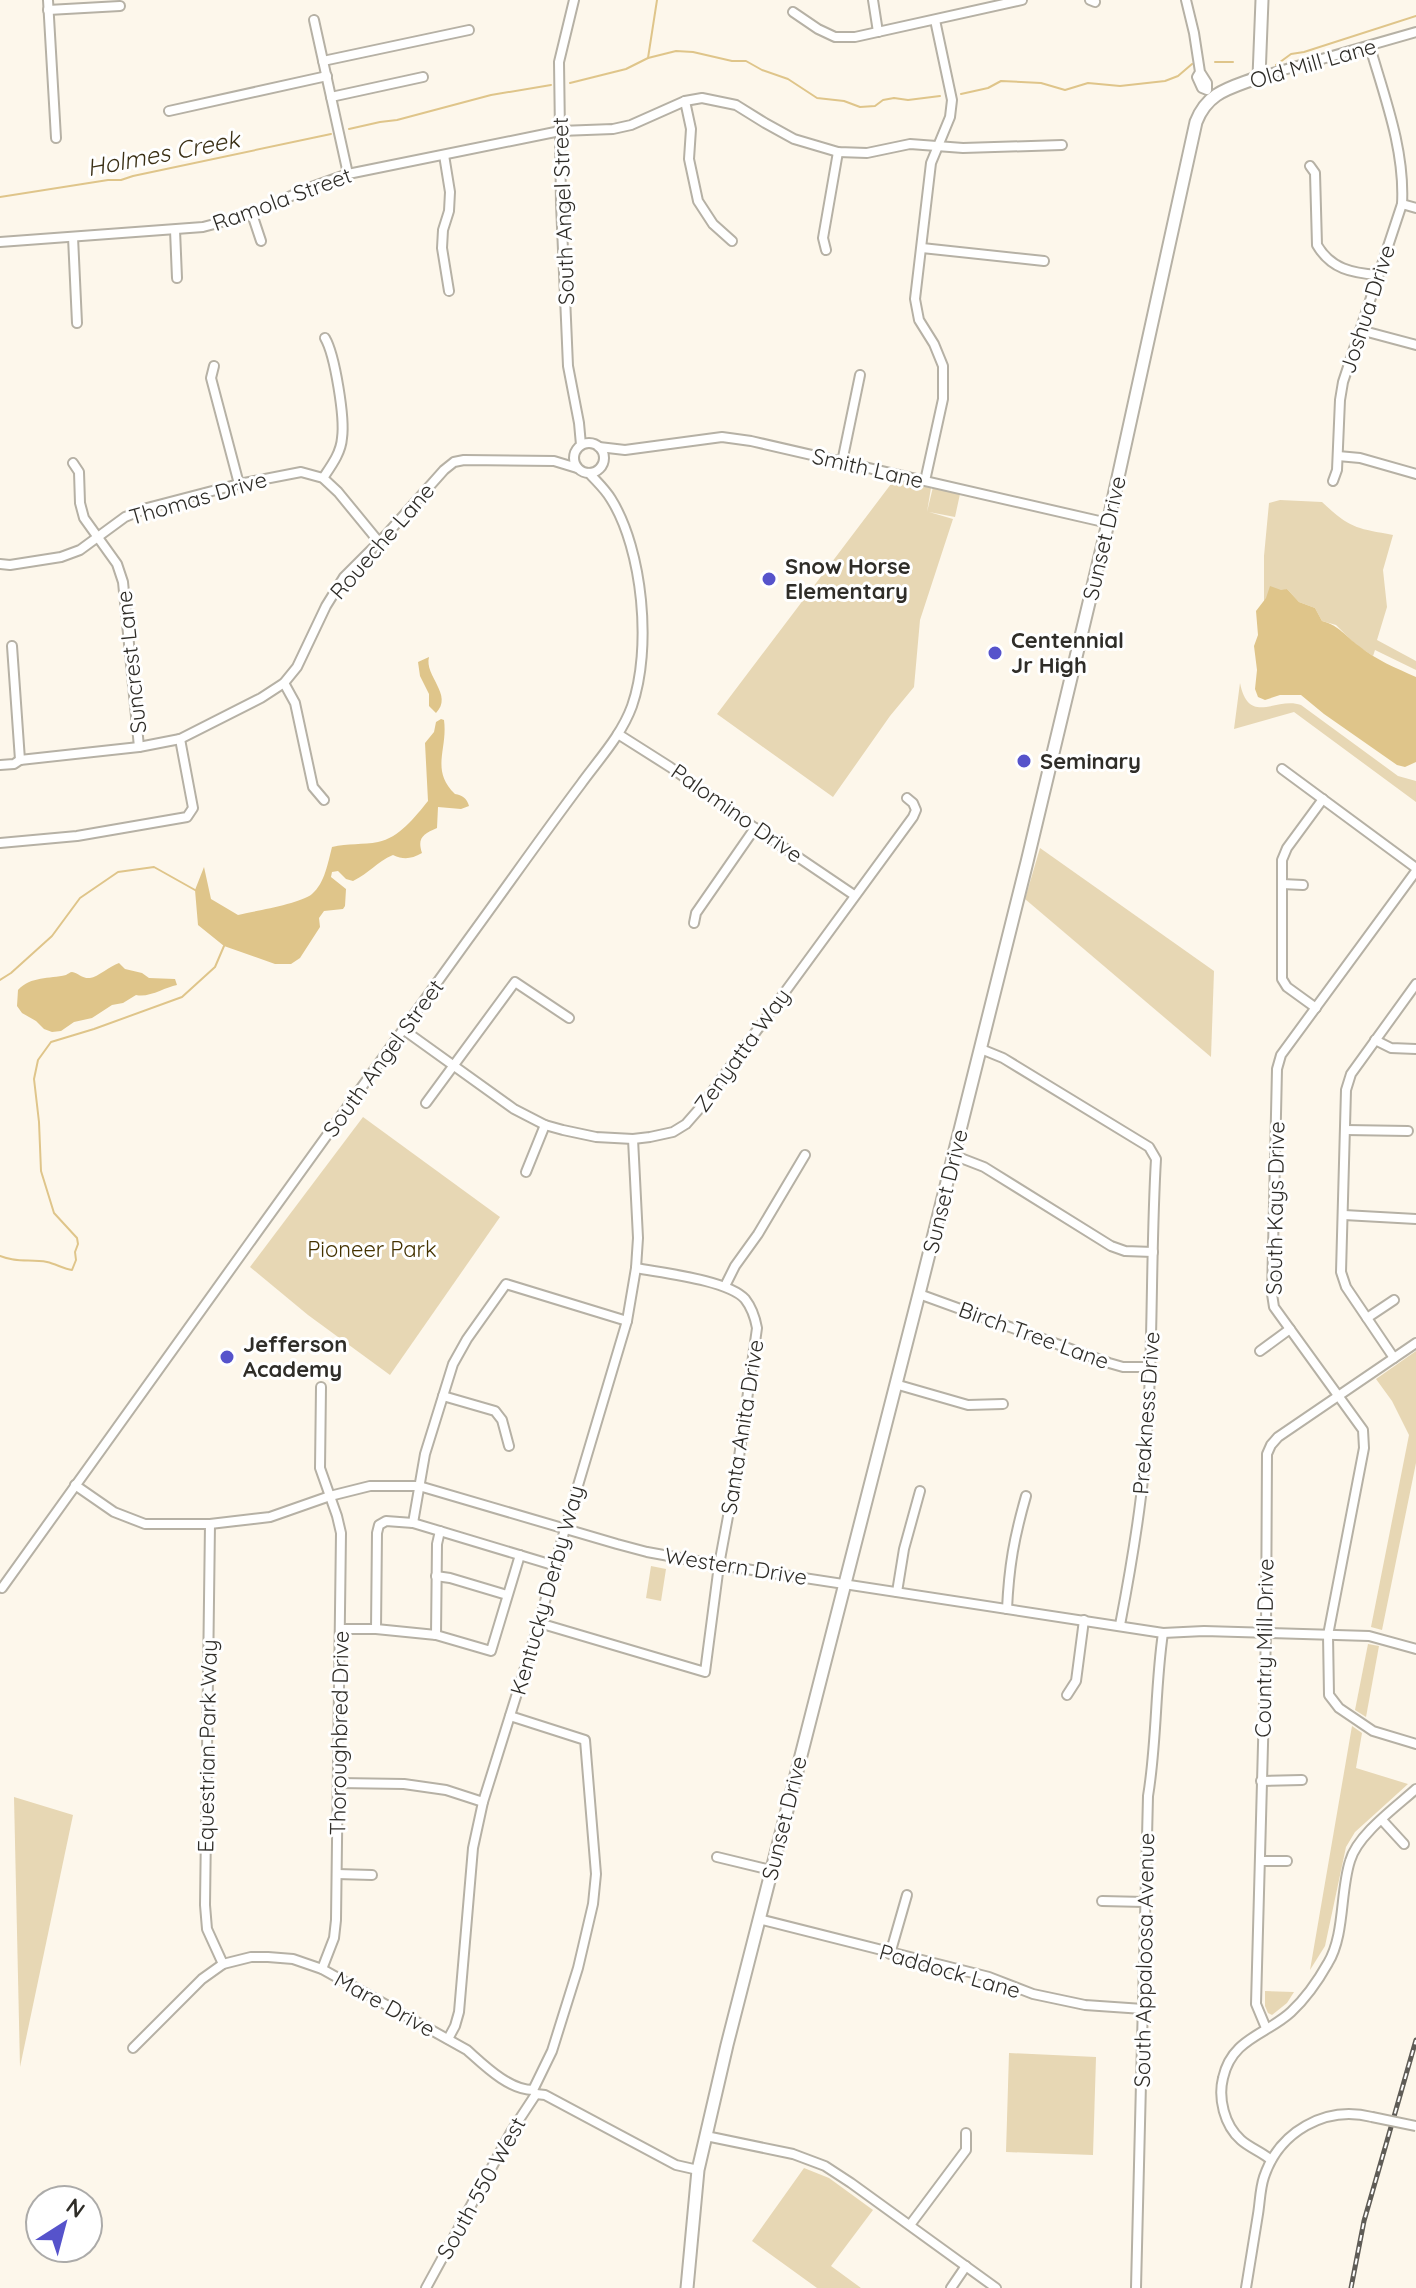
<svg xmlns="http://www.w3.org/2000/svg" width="1416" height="2288" font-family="Quicksand,sans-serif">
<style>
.green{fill:#e7d7b4}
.water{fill:#dfc58a}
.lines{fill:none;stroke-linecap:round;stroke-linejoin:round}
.stream{stroke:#dfc58a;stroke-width:2}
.minor-casing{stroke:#b6b1a5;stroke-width:12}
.major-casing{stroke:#b6b1a5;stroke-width:15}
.minor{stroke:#fff;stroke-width:8}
.major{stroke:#fff;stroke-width:11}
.rail-casing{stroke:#5f5c56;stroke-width:5}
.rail{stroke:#fff;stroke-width:2;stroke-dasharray:6;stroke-linecap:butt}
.minor-bridge-casing{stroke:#b6b1a5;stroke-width:12;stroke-linecap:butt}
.minor-bridge{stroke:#fff;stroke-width:8}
.poi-dot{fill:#5653cb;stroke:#fff;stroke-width:3}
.labels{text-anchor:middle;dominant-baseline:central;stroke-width:6;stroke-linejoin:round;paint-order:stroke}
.street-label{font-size:22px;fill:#2f2d28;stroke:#fff}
.poi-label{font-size:22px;font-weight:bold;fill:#2f2d28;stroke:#fff;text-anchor:start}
.park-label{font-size:22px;fill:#443200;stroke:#fff}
.water-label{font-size:24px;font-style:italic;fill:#3a2f14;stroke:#fff}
</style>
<rect width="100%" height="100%" fill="#fdf7eb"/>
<g class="green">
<polygon points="894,480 931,488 927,512 933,487 960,494 955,517 929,512 953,519 920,620 914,687 890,716 833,797 717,714"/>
<path d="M1280,500L1322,502C1351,529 1356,528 1393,535L1383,570L1387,607L1377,640L1416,661V670L1375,650L1373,656L1356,645L1336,625L1322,621L1315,608L1299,602L1287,589L1264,601V556L1269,503Z"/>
<path d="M1240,683C1249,727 1276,696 1301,705L1398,776L1416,781V802L1294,712L1234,729Z"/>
<polygon points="1040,848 1214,971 1211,1057 1025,899"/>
<polygon points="363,1117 500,1217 390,1375 308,1315 250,1267"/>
<polygon points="1416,1351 1416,1463 1382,1630 1371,1627 1409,1435 1392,1401 1376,1379"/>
<polygon points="651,1566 666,1569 661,1601 646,1598"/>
<polygon points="1368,1644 1379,1646 1366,1717 1355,1710"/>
<polygon points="1352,1726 1362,1733 1356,1768 1408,1784 1355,1832 1346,1847 1325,1946 1310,1970"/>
<polygon points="14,1797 73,1815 20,2067"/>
<polygon points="1265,1991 1294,1992 1287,2003 1272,2015 1268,2013 1265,2006"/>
<polygon points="1009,2053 1096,2057 1093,2155 1006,2152"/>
<polygon points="804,2168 829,2178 873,2210 831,2266 861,2288 817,2288 752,2241"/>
</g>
<g class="water">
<path d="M1270,586L1281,590L1287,589L1299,602L1315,608L1322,621C1340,626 1345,636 1359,646C1376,660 1396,668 1416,677V762L1405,767L1397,765L1324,714L1301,695H1280L1265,700L1258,697L1255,689L1257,670L1254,646L1258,635L1256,611L1266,598Z"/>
<path d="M429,657C424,676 454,695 436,713L429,706V694L420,676L418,662Z"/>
<path d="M441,719L444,720C448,749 430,770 455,794C462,795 467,798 469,806L461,809L438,807L437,828C423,834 417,838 422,853C411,859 404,860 393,855C376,862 370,873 353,881L346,879L338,871L332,872L331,877L346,889L345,906L343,909L324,911L319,918L320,927L300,958L291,964H275L224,946L198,925L195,890L204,867L211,899L238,915C254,911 300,904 312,894C325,883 328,862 332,847C348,843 363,845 378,842C399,838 415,817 428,801L425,743L434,732L436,722Z"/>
<path d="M119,963L125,969L142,973L149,978L175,979L177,985C165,987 150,998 136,995L123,1003L112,1005L92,1018L74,1022L61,1031L52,1032L44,1029L36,1021L22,1013L17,1006L18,990C31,976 49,979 66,975C68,974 70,972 72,972C78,973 83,979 90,978C98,977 110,966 119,963Z"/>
</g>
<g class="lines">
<g class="stream">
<polyline points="648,58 657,0"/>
<polyline points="1215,62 1233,62"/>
<polyline points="1276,65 1291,54 1304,52 1416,16"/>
<polyline points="570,83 626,69 648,58 676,51 693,52 732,61 746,61 762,70 788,79 817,98 844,101 860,107 875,106 883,100 894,98 908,100 940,96"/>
<polyline points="961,94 988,88 1001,81 1041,83 1065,90 1088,83 1120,86 1165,81 1178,76 1192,64"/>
<polyline points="349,129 380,122 397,120 491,95 551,85"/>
<polyline points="0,197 108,180 121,180 133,176 331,134"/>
<polyline points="0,980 11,973 52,936 80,898 118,872 154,867 195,890"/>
<path d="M0,1256C16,1263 30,1259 47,1262C56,1264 64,1269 72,1270L76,1260L75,1252L78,1244L77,1238L54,1213L41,1171L39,1122L34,1079L38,1060L51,1042L94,1029L182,997L215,967L224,946"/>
</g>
<g class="minor-casing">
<g id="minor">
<polyline points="48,0 56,138"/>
<polyline points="574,0 559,62 561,204 568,366 579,423 581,445"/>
<polyline points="873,0 878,32"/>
<polyline points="1090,0 1095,2"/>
<polyline points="1186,0 1194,33 1200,72 1197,77 1202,88 1207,90 1207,83 1200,72"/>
<polyline points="48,10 120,6"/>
<polyline points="793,12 818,29 835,37 855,37 1022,0"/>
<polyline points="314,20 348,174"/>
<polyline points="323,61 469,30"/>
<polyline points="1259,77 1416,32"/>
<polyline points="331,97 423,77"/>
<polyline points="685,101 691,129 689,159 698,201 713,224 732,241"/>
<polyline points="169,111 327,76"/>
<polyline points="444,155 450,192 449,211 443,230 442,248 449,291"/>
<path d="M1310,166L1315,173L1317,245C1331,269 1352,273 1378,275"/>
<polyline points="1402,204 1416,208"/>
<polyline points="252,214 261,241"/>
<polyline points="175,230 177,278"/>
<polyline points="73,237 77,323"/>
<polyline points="0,242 203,227 252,214 306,189 348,174 560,131 613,129 631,125 685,101 702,98 736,105 765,123 794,139 838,152 867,153 910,144 963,148 1062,145"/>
<polyline points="922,248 1044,261"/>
<polyline points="826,250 823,238 838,152"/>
<polyline points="1360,330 1416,345"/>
<polyline points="214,366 211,378 239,484"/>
<circle cx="589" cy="458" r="15"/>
<polyline points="599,447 625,450 722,437 751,441 1108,523"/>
<polyline points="1338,456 1360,458 1416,474"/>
<polyline points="842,462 860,375"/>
<polyline points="73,463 79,472 80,503 84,518 117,564 123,582 139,747"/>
<path d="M323,478C331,466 341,453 342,438C345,418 335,355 325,338"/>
<polyline points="925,481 943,399 943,366 934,344 919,320 915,299 931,163 950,117 952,100 935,20"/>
<path d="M1333,481L1337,470L1340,400L1343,382L1402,204C1405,151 1385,98 1370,47"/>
<polyline points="0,564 10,565 61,557 80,550 125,517 147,508 239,484 301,472 323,478 338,492 379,542"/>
<polyline points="12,646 20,760"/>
<polyline points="284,683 295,703 313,787 324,800"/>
<polyline points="618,734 670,767 755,828 854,895"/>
<polyline points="0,765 14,764 20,760 139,747 180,739 261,698 284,683 297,667 326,606 344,577 387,534 444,470 454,462 464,460 554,461 577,468"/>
<polyline points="1282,769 1416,868"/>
<polyline points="0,843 77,836 187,817 193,808 180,739"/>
<polyline points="1416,871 1281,1055 1277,1069 1272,1294 1274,1307 1363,1430 1364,1448 1328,1635 1329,1695 1339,1708 1373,1731 1416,1744"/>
<polyline points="1282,884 1303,885"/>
<polyline points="694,923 696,913 755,828"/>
<polyline points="1316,1008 1287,987 1282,979 1282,860 1287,848 1323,799"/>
<polyline points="404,1030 514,1109 545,1125 563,1130 596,1137 633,1139 650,1137 673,1132 686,1124 700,1108 913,817 916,810 913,803 907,798"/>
<polyline points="1375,1040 1391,1048 1416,1049"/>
<path d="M981,1049L1003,1058L1149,1147L1156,1159C1150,1262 1154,1366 1144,1469C1139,1522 1130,1573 1120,1625"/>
<polyline points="426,1103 515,982 569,1018"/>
<polyline points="1346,1130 1408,1131"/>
<polyline points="953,1155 984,1167 1111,1246 1125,1251 1153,1252"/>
<polyline points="526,1172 545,1125"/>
<polyline points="1344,1215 1416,1219"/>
<polyline points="725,1286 735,1266 758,1234 805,1155"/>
<polyline points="919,1294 1109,1363 1123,1367 1151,1367"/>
<polyline points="1367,1318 1394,1300"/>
<polyline points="1260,1351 1290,1329"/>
<polyline points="1394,1358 1346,1287 1341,1272 1346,1090 1351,1074 1416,984"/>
<polyline points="895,1384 968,1405 1003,1404"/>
<polyline points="321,1387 320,1468 337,1516 341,1533 336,1920 334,1938 322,1969"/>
<polyline points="443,1396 495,1411 502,1420 509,1446"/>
<polyline points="75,1485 114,1512 145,1524 210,1524 270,1517 330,1496 370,1486 419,1486 617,1544 647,1552 713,1564 1163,1633 1204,1631 1369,1636 1416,1649"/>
<polyline points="413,1523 425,1454 453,1364 467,1339 506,1284 627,1321"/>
<polyline points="210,1524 205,1905 207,1929 223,1964"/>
<polyline points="436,1576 450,1578 507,1595"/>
<path d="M2,1588C156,1371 312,1157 467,941C505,889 542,836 581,784C599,759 621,736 632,706C652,649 643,550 611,499C605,489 597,482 589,473"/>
<polyline points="897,1592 904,1549 920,1491"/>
<path d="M1007,1609C1009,1566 1014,1538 1026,1496"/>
<path d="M539,1623L705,1672L719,1565L739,1457L757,1328C755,1317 752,1308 745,1299C728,1280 662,1273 636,1268"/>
<polyline points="340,1629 376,1629 436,1635 491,1651 520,1555"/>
<polyline points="376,1629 377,1533 379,1525 386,1521 413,1523 556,1566"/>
<polyline points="436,1635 437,1544 440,1531"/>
<polyline points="1067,1695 1076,1681 1084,1620"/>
<polyline points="510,1716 585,1740 596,1874 593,1904 578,1968 552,2051 533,2090"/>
<polyline points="1261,1781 1302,1780"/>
<polyline points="339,1783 404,1784 446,1790 483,1802"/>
<polyline points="1382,1820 1404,1844"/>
<polyline points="717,1857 771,1870"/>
<polyline points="1261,1861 1287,1861"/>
<polyline points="337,1874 372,1875"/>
<polyline points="1102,1901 1145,1902"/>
<polyline points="759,1919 989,1977 1033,1994 1085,2005 1143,2009"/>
<polyline points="890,1954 907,1895"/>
<polyline points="1266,2028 1256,2004 1266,1634 1267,1454 1271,1445 1278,1437 1416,1343"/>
<polyline points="448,2039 455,2026 459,2012 473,1848 483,1802 539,1623 565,1529 627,1321 636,1268 638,1238 633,1139"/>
<path d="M133,2048L202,1979L223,1964L251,1957H268L293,1959L322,1969L467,2050C485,2066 509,2090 533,2090"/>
<polyline points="536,2094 545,2095 676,2165 698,2170"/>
<polyline points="706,2136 793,2154 825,2166 851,2183 996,2288"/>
<path d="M1271,2160C1262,2152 1250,2148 1241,2140C1224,2125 1218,2098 1223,2078C1232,2038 1266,2035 1291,2012C1305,1999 1319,1979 1328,1963C1345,1935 1340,1892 1350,1861C1357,1835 1396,1807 1416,1789"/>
<polyline points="910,2225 966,2150 966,2133"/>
<polyline points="426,2288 511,2132 536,2094"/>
<polyline points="951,2288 966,2266"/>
<path d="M1136,2288L1148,1796C1157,1742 1155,1687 1163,1633"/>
<path d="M1246,2288C1250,2263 1254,2239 1258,2214C1260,2202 1260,2189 1264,2177C1279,2132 1325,2105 1372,2117"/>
</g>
</g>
<g class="major-casing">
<path id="major" d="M687,2288L698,2170L727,2045L919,1294L1027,862L1108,523L1196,122C1208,91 1231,88 1259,77L1262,0"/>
</g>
<use href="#minor" class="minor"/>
<use href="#major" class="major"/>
<g class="rail-casing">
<polyline id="rail" points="1351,2288 1364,2221 1416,2040"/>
</g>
<use href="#rail" class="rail"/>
<g class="minor-bridge-casing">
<polyline id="minor-bridge" points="1372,2117 1416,2126"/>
</g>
<use href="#minor-bridge" class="minor-bridge"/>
</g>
<g class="poi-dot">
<circle cx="769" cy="579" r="8"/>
<circle cx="995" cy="653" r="8"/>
<circle cx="1024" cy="761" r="8"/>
<circle cx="227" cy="1357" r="8"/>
</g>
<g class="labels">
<g class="street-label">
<text transform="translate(1313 63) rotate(-16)">Old Mill Lane</text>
<text transform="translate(282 199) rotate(-20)">Ramola Street</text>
<text transform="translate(563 211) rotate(-92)">South Angel Street</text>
<text transform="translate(1367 309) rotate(-72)">Joshua Drive</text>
<text transform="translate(868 468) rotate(13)">Smith Lane</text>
<text transform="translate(198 498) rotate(-16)">Thomas Drive</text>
<text transform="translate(1104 538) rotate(-77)">Sunset Drive</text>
<text transform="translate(382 541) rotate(-49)">Roueche Lane</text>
<text transform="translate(131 662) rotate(-96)">Suncrest Lane</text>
<text transform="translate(737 813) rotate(35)">Palomino Drive</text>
<text transform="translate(742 1050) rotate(-54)">Zenyatta Way</text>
<text transform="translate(383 1058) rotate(-54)">South Angel Street</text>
<text transform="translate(945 1191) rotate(-76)">Sunset Drive</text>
<text transform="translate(1275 1208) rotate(-89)">South Kays Drive</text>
<text transform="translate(1034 1335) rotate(20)">Birch Tree Lane</text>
<text transform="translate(1146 1413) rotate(-86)">Preakness Drive</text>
<text transform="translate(742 1427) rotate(-81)">Santa Anita Drive</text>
<text transform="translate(736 1566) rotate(9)">Western Drive</text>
<text transform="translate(547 1590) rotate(-74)">Kentucky Derby Way</text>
<text transform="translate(1264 1648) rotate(-89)">Country Mill Drive</text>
<text transform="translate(339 1733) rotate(-89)">Thoroughbred Drive</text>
<text transform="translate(207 1746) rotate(-89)">Equestrian Park Way</text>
<text transform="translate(784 1818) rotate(-76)">Sunset Drive</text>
<text transform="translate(1144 1960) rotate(-89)">South Appaloosa Avenue</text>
<text transform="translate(950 1971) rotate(16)">Paddock Lane</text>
<text transform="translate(385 2004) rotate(29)">Mare Drive</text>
<text transform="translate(481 2188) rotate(-61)">South 550 West</text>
</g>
<g class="poi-label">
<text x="785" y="566">Snow Horse<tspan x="785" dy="25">Elementary</tspan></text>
<text x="1011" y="640">Centennial<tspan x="1011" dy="25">Jr High</tspan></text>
<text x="1040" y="761">Seminary</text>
<text x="243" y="1344">Jefferson<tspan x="243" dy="25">Academy</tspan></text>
</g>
<g class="park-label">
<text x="372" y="1249">Pioneer Park</text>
</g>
<g class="water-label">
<text transform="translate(163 153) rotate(-11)">Holmes Creek</text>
</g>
</g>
<g transform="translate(64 2224) rotate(36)"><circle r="38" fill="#ffffff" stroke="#acaba9" stroke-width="2"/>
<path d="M0-6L14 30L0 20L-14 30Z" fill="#5653cb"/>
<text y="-12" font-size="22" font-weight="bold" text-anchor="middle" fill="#2f2d28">N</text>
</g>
</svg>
